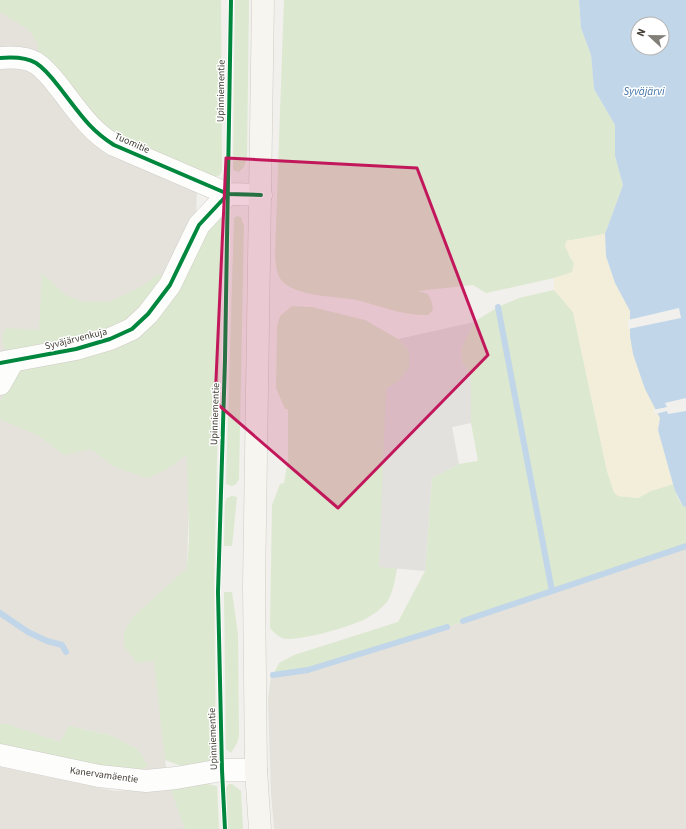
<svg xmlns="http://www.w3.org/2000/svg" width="686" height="829" font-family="'Source Sans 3',sans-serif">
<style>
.residential{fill:#e4e2db}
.green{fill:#dce8cf}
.sand{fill:#f2eeda}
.parking{fill:#e2e1dd}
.water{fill:#c2d6e9;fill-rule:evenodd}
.pier{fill:#f1f0ec}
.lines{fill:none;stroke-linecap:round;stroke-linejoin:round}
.stream{stroke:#c2d6e9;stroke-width:6}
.street-casing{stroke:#cfcdc9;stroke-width:23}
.secondary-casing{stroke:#cfcdc4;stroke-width:23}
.street{stroke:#fdfdfc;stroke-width:22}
.secondary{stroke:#f6f5f0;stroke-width:22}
.cycleway-casing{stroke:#fff;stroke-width:6}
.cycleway{stroke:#00873e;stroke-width:4}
.marked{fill:#c2185b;fill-opacity:0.2;stroke:#c2185b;stroke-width:3;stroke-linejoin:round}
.labels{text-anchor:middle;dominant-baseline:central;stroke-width:3;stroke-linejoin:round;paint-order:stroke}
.street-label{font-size:10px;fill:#464239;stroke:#fff}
.water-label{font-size:11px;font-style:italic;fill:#3f71a5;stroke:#fff}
</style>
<rect width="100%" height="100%" fill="#f1f0ec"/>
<g class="residential">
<polygon points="0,0 198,144 187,568 133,617 124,632 124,646 155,661 166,768 139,771 137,749 110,735 69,726 60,742 7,724 0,724"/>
<polygon points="686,546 686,829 274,829 271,793 268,699 271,675 308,670 447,627"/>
<polygon points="0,767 115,791 170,787 185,829 0,829"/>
</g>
<g class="green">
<polygon points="0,0 221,0 222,170 220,175 214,177 116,142 37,61 38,44 29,30 0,12"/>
<polygon points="235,0 249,0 247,157 244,167 239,172 235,171 233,169"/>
<path d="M284,0H579L581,28L591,55L594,89L615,125V156L623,185L605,234L566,241L569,256L574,263L572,273L554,278L486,293L473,285L418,291L428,294L431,300L433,310L428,315C403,316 381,306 356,300C335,296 307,297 288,286C276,279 276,266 275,254Z"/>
<polygon points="221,214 223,217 214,581 216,758 212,764 187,768 165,760 154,661 137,663 124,646 124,632 133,617 187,568 189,538 187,454 166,470 147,478 113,466 91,449 64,455 39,436 0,419 0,403 5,390 18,372 28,366 131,339 207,225"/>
<polygon points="237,216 241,217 244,226 239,479 236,484 232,486 226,484 234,218"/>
<polygon points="42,273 65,295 84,302 109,302 141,287 158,274 163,276 130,320 102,335 10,353 4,348 2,339 5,328 39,330"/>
<path d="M554,290L573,312L607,471L614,492L618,496L638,498L651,491L673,484C675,492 679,504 686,507V546L447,627L308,670L273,675L279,663L294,655L398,622L425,571L432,478L459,464L478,461L471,423V377L461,360L462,347L467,334L474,322L498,307L519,298Z"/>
<path d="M292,306L312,307L365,320L398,339L409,350V369L399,380L379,566L397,568C395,580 393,594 386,603C381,609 374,614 367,618C353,626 295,643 282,638C277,636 273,631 270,628L272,505L280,484L284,483L288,461V409H285L276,388L277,326L280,316Z"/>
<polygon points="232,496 237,497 232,546 224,546 225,503 227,498"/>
<polygon points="224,592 232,592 238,634 239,736 237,743 231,753 226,749"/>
<polygon points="0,724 7,724 60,742 69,726 110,735 137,749 148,766 139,771 99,767 0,747"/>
<polygon points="202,783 217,786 219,829 185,829 170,787"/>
<polygon points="229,784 232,784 241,791 243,829 228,829 225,789"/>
</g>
<polygon class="sand" points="605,234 606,256 615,283 630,311 630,336 653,404 660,418 658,430 673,484 651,491 638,498 618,496 614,492 607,471 573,312 554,290 554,278 572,272 574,263 565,247 566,241"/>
<polygon class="parking" points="474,322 462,347 461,360 471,377 471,423 452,427 459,464 432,478 425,571 379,567 386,389 399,380 409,368 409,350 398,339"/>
<path class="water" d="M579,0H686V507L683,506L675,491L658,430L660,418L645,389L633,354L630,336V311L615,283L606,256L605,234L623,185L615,156V125L594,89L591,55L581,28ZM638,24H662V48H638Z"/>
<g class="pier">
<polygon points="679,308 681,318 628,329 628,320"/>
<polygon points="686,398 686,411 668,414 667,411 655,414 653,410 667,407 665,403"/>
</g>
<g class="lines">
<g class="stream">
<polyline points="498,307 552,591"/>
<polyline points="0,613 28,632 47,641 62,645 66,652"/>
<polyline points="463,621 686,546"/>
<polyline points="273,675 308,670 447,627"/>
</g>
<g class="street-casing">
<g id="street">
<path d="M0,58C12,57 26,57 36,63C47,70 55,82 63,92C80,114 91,131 114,145L228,194L261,195"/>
<polyline points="0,363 76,349 110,339 132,329 148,314 170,285 199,225 228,194"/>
<polyline points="0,384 13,361"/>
<polyline points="0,755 99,776 146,781 176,778 222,770 256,770"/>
</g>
</g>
<g class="secondary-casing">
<polyline id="secondary" points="260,829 256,770 254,586 263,0"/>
</g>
<use href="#street" class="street"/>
<use href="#secondary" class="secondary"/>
<g class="cycleway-casing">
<g id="cycleway">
<path d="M0,58C12,57 26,57 36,63C47,70 55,82 63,92C80,114 91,131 114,145L228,194L261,195"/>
<polyline points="0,363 76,349 110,339 132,329 148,314 170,285 199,225 228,194"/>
<polyline points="225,829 222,770 218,592 225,359 231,0"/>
</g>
</g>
<use href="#cycleway" class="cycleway"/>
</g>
<path class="marked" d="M226,158L417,168L488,355L338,508L215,402Z"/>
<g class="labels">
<g class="street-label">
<text transform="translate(221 91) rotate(-89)">Upinniementie</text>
<text transform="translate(132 143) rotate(24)">Tuomitie</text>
<text transform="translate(76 339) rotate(-14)">Syväjärvenkuja</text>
<text transform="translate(215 414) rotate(-88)">Upinniementie</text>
<text transform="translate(213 739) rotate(-92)">Upinniementie</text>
<text transform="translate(104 775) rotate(8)">Kanervamäentie</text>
</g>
<g class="water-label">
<text x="644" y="91">Syväjärvi</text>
</g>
</g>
<g transform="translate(650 36) rotate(292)"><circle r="19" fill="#ffffff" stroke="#b5b3b0"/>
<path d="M0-3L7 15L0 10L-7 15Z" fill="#827f78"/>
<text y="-6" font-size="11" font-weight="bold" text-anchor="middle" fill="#464239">N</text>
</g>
</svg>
